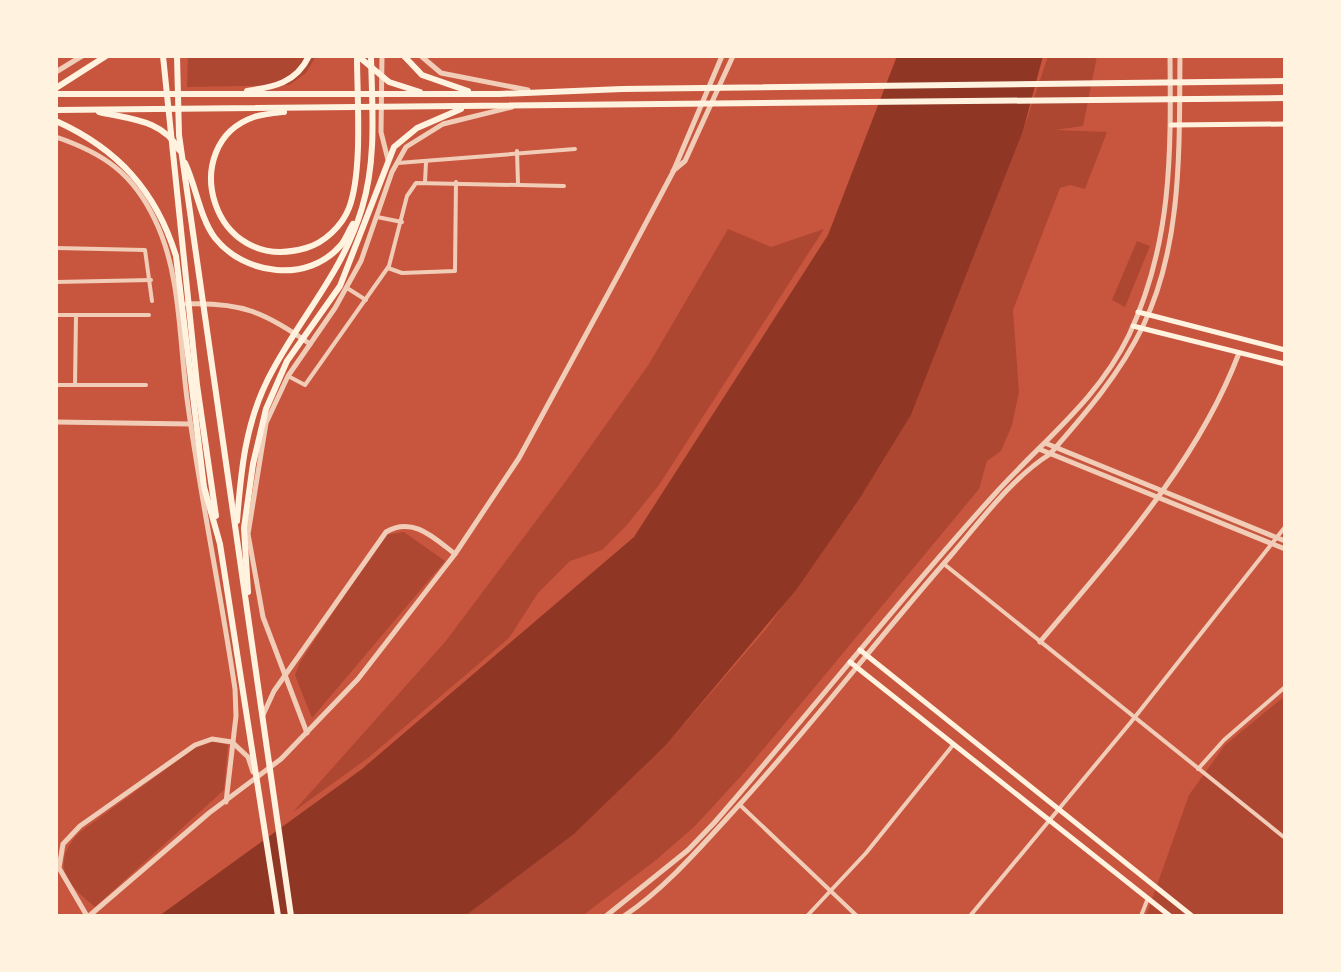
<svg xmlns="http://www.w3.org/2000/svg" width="1341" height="972" font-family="Poppins,sans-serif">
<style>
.green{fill:#ae4732}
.water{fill:#8f3625}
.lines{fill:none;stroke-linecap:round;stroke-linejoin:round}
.minor{stroke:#f1ccb7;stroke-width:4}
.tertiary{stroke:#f1ccb7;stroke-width:5}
.secondary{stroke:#fff3e0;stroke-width:5}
.trunk{stroke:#fff3e0;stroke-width:6}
</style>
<rect width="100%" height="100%" fill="#c8553d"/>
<g class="green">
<polygon points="188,56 316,56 306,73 289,85 187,87"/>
<polygon points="1048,56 1097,56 1083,126 1055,130 1107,132 1085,189 1070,185 1060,188 1013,310 1019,392 1012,425 1001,451 987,461 979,489 741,776 694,827 656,860 582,916 465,916 574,834 666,745 767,628 860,498 911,415 1023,131"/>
<polygon points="728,229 771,247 824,229 659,485 626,526 602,550 570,561 538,593 509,638 368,758 293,812 445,642 566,481 649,364"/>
<polygon points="1137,241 1150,246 1125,307 1112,300"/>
<polygon points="404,532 445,561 312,718 295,675 300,662 385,535"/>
<polygon points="1285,696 1285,916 1146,916 1189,795 1225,745"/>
<path d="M215,741L228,745L224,790L95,907C65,883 50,863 80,832L195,748Z"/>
</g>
<polygon class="water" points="897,56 1043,56 1023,131 911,415 860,498 796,590 666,745 574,834 465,916 159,916 362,769 634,537 828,235"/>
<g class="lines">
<g class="minor">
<polyline points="517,151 518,184"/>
<polyline points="398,163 575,149"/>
<polyline points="425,182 426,162"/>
<polyline points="377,217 402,222"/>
<polyline points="56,248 145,250 152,301"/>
<polyline points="388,268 402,273 455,271 456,182"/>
<polyline points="56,282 151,280"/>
<polyline points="347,288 366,300"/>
<polyline points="56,315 149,315"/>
<polyline points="288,376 305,385 389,266 407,196 416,183 564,186"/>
<polyline points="56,385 146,385"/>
<polyline points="75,385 76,316"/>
<polyline points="944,564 1285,838"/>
<polyline points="1198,769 1224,740 1285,687"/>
<polyline points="740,805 857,916"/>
<polyline points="807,916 866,853 953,745"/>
<polyline points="970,916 1131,722 1285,527"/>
<polyline points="1141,916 1148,898"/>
</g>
<g class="tertiary">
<polyline points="382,56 381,132 388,160"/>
<polyline points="421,56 441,73 528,90"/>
<polyline points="56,72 82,56"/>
<path d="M56,137C103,153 133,173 155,220C182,275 179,346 188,406C201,500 221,594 235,689L236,716L226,802"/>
<polyline points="673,171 685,161 733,56"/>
<path d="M186,304C241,302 265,312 310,344"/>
<polyline points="56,422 190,424"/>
<polyline points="1045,443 1285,541"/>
<polyline points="1039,449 1285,549"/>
<path d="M1040,642C1115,553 1198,462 1239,353"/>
<path d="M263,715L274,691L386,532C413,516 434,538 455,554"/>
<polyline points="307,733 263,617 248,534 266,423 288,376 335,308 361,261 392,172 406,147 443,124 512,107"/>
<polyline points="87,916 59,868 63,844 80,826 195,745 212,739 232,742 248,757 253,772"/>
<polyline points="89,916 209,813 281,759 358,679 455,554 519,458 622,268 673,172 722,56"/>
<path d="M606,916L688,850L714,823C808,715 897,602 993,496C1040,443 1098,400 1129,335C1172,243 1171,154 1170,56"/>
<path d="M624,916C663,890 698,850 729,816C808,731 877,639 953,553C982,519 1012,478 1050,454C1085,414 1120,374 1143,326C1183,243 1179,145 1180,56"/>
</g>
<g class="secondary">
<polyline points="1171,125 1285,124"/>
<polyline points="1138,312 1285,350"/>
<polyline points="1133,326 1285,364"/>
<polyline points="860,650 1192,916"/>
<polyline points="850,662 1170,916"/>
</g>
<g class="trunk">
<polyline points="163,56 197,385 216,516"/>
<polyline points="177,56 179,135 291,916"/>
<polyline points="358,56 389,82 420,92"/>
<polyline points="404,56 422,75 468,91"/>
<polyline points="56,88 106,56"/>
<path d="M247,91C274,87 296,83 309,56"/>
<polyline points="56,94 499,94 622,89 1285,81"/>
<polyline points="56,110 1285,98"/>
<path d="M99,112C129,119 164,120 179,150"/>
<path d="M284,112C274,113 263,114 254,117C176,144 211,276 306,248C324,243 342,226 349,208C363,171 357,97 357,56"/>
<path d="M56,121C118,149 156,191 176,256L204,487L220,544L278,916"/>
<path d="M185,163C196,186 200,218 215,238C244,275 308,284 341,245C346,239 349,230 353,224"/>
<path d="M237,521C241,471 245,425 268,379C298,319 342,275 362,208C377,159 372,106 371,56"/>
<polyline points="248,592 244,528 253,464 266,409 287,361 340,286 394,147 417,128 461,109"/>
</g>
</g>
<rect width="1341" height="972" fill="none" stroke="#fff3e0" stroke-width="116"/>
</svg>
